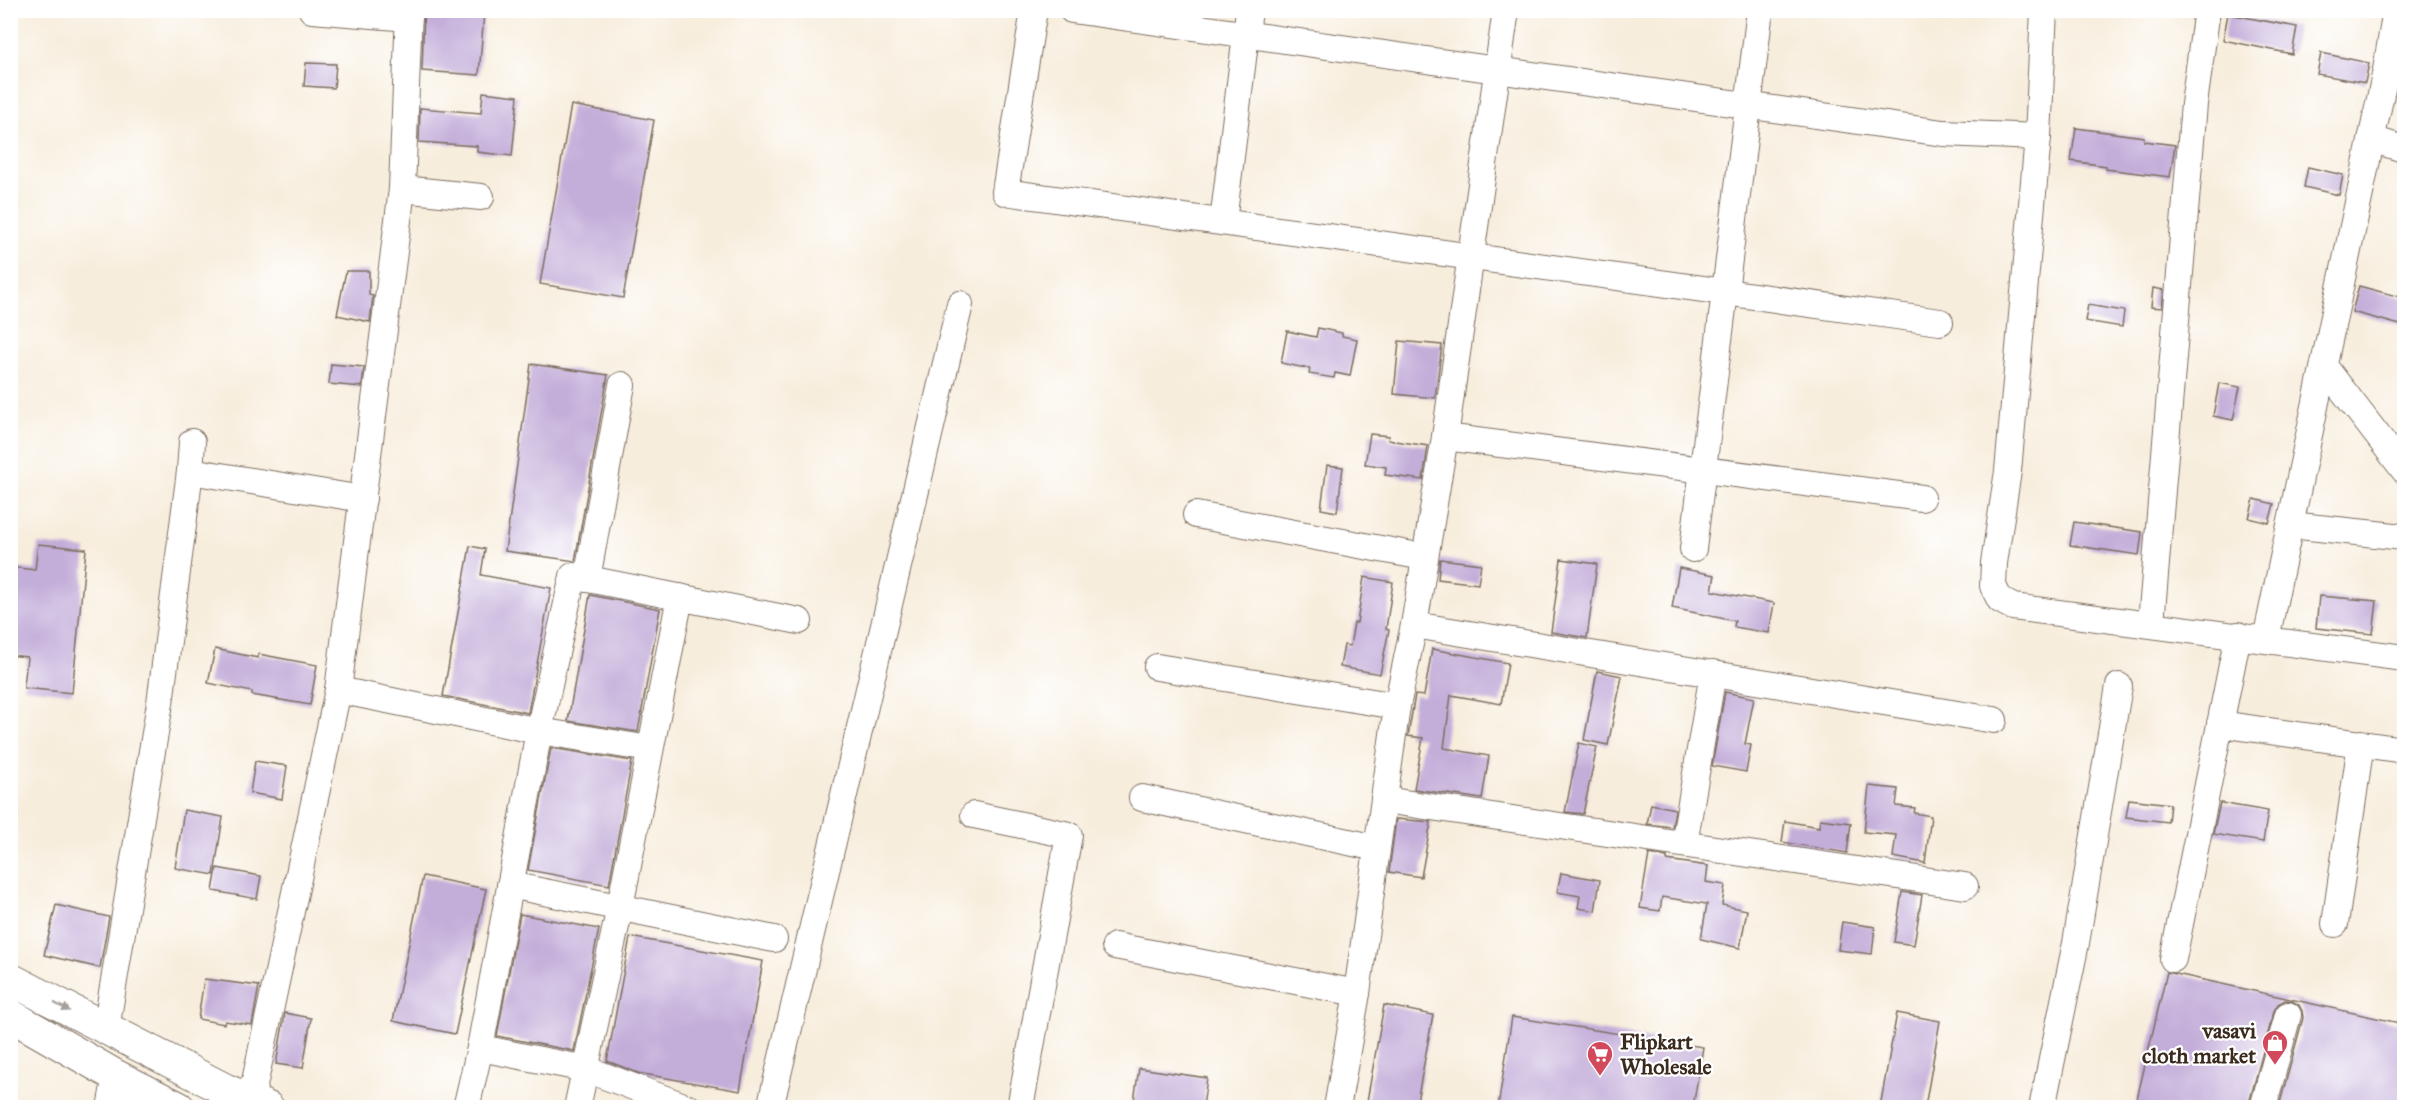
<svg xmlns="http://www.w3.org/2000/svg" width="2415" height="1118" font-family="'IM FELL Great Primer',serif">
<style>
.building{fill:#c3add9}
.lines{fill:none;stroke-linecap:round;stroke-linejoin:round}
.minor-casing{stroke:#7d6e60;stroke-width:28}
.major-casing{stroke:#7d6e60;stroke-width:34}
.minor{stroke:#fff;stroke-width:26}
.major{stroke:#fff;stroke-width:32}
.oneway{fill:#a79f9a}
.labels{text-anchor:middle;dominant-baseline:central;stroke-width:4.5;stroke-linejoin:round;paint-order:stroke}
.poi-label{font-size:22px;font-weight:bold;fill:#3b2a1e;stroke:#fff;text-anchor:end}
</style>
<rect width="100%" height="100%" fill="#fff"/>
<filter id="ink" filterUnits="userSpaceOnUse"><feTurbulence type="fractalNoise" baseFrequency=".0167" numOctaves="2"/><feDisplacementMap in="SourceGraphic" scale="12" xChannelSelector="R" yChannelSelector="G"/><feConvolveMatrix kernelMatrix="1 2 1 2 8 2 1 2 1" color-interpolation-filters="sRGB"/></filter>
<filter id="wash" filterUnits="userSpaceOnUse"><feTurbulence type="fractalNoise" baseFrequency=".008" numOctaves="4" result="noise"/><feDisplacementMap in="SourceGraphic" scale="24" xChannelSelector="R" yChannelSelector="G"/><feGaussianBlur stdDeviation="1.35" result="paint"/><feColorMatrix in="noise" values="0 0 0 0 0 0 0 0 0 0 0 0 0 0 0 0 0 1.4 0 .05"/><feComposite in="paint" operator="in"/></filter>
<g filter="url(#wash)">
<rect width="100%" height="100%" fill="#f7eddc"/>
<g id="blocks">
<g class="building">
<polygon points="424,10 484,13 479,75 422,71"/>
<polygon points="2228,14 2297,27 2292,54 2223,40"/>
<polygon points="2321,53 2369,63 2365,83 2317,74"/>
<polygon points="306,63 336,64 334,88 304,86"/>
<polygon points="483,92 518,96 512,156 477,152 477,146 419,142 420,108 481,113"/>
<polygon points="571,105 654,120 623,298 540,284"/>
<polygon points="2076,128 2144,137 2144,141 2175,145 2170,177 2106,169 2106,166 2071,161"/>
<polygon points="2308,167 2343,175 2339,195 2304,187"/>
<polygon points="346,271 369,271 369,295 373,296 370,322 337,315"/>
<polygon points="2359,286 2404,298 2404,326 2352,312"/>
<polygon points="2153,288 2164,290 2162,308 2151,307"/>
<polygon points="2088,305 2124,311 2122,327 2085,321"/>
<polygon points="1318,328 1342,333 1342,336 1357,339 1350,376 1335,373 1334,378 1309,374 1310,369 1281,363 1287,331 1316,337"/>
<polygon points="1399,341 1442,345 1435,398 1394,394"/>
<polygon points="331,364 364,367 362,387 329,384"/>
<polygon points="531,364 608,375 575,561 505,551"/>
<polygon points="2219,383 2240,387 2233,420 2213,416"/>
<polygon points="1370,434 1389,436 1388,440 1428,446 1423,480 1385,475 1386,467 1365,464"/>
<polygon points="1327,465 1343,467 1337,512 1321,509"/>
<polygon points="2254,499 2274,504 2269,523 2249,518"/>
<polygon points="2074,522 2142,532 2139,555 2070,545"/>
<polygon points="38,544 86,549 72,693 24,688 27,657 10,655 10,567 35,570"/>
<polygon points="470,546 485,549 481,575 551,588 528,713 443,696"/>
<polygon points="1440,559 1481,564 1478,584 1438,579"/>
<polygon points="1561,559 1597,564 1587,638 1551,632"/>
<polygon points="1679,568 1715,575 1712,591 1774,603 1769,633 1734,627 1735,621 1672,608"/>
<polygon points="1364,577 1393,582 1386,629 1389,630 1380,674 1340,667 1344,645 1350,646 1354,623 1357,623"/>
<polygon points="590,595 660,609 638,732 568,721"/>
<polygon points="2319,596 2377,601 2373,634 2316,628"/>
<polygon points="215,649 258,658 258,654 317,665 310,705 252,695 252,692 208,683"/>
<polygon points="1432,649 1508,663 1501,704 1451,695 1444,748 1489,756 1482,799 1414,789 1423,738 1408,736 1415,695 1424,696"/>
<polygon points="1597,671 1622,676 1608,745 1584,740"/>
<polygon points="1725,692 1754,698 1745,744 1751,745 1746,772 1712,766"/>
<polygon points="1579,743 1597,747 1583,814 1565,812"/>
<polygon points="551,748 632,761 609,885 528,870"/>
<polygon points="255,761 287,766 282,799 250,793"/>
<polygon points="1869,786 1898,789 1896,806 1915,808 1914,813 1931,816 1925,863 1893,857 1896,835 1864,832"/>
<polygon points="2129,799 2170,804 2168,822 2126,817"/>
<polygon points="2220,803 2268,811 2263,842 2213,834"/>
<polygon points="1651,804 1675,809 1672,827 1647,824"/>
<polygon points="184,810 223,817 214,875 175,868"/>
<polygon points="1396,819 1431,822 1421,877 1389,872"/>
<polygon points="1820,819 1851,823 1847,853 1782,842 1785,821 1819,827"/>
<polygon points="1649,854 1667,857 1667,860 1708,866 1706,882 1725,885 1722,905 1747,910 1740,948 1701,939 1707,904 1662,897 1660,911 1640,908"/>
<polygon points="217,868 261,876 257,899 213,891"/>
<polygon points="1561,873 1600,880 1595,911 1578,908 1580,896 1557,892"/>
<polygon points="423,876 486,889 455,1034 393,1021"/>
<polygon points="1902,892 1922,895 1914,945 1894,942"/>
<polygon points="56,905 109,917 100,968 44,955"/>
<polygon points="520,914 599,929 574,1051 497,1036"/>
<polygon points="1842,922 1875,927 1872,954 1838,950"/>
<polygon points="630,937 763,961 740,1091 638,1073 607,1061"/>
<polygon points="2167,972 2404,1024 2404,1107 2279,1107 2303,1018 2302,1011 2299,1005 2292,1001 2285,1000 2278,1004 2274,1011 2248,1107 2135,1107"/>
<polygon points="204,979 259,986 252,1025 225,1021 224,1024 198,1019"/>
<polygon points="1384,1005 1433,1015 1416,1107 1366,1107"/>
<polygon points="285,1013 311,1018 303,1068 276,1064"/>
<polygon points="1897,1013 1940,1021 1925,1107 1880,1107"/>
<polygon points="1512,1017 1703,1047 1693,1107 1498,1107"/>
<polygon points="1139,1068 1207,1078 1203,1107 1133,1107"/>
</g>
</g>
</g>
<g filter="url(#ink)">
<use href="#blocks" fill-opacity="0" stroke="#7d6e60" stroke-width="1.5"/>
<g class="lines">
<g class="minor-casing">
<g id="minor">
<polyline points="312,10 409,18"/>
<polyline points="1034,10 1005,192 1940,322"/>
<polyline points="1072,10 1943,133 2038,137"/>
<polyline points="2044,10 2038,137 2008,471 1994,563 1993,586 2000,600 2013,607 2404,658"/>
<polyline points="2371,139 2404,149"/>
<polyline points="402,189 481,197"/>
<polyline points="1223,222 1249,10"/>
<polyline points="2324,366 2404,470"/>
<polyline points="1445,437 1922,498"/>
<polyline points="190,471 363,499"/>
<polyline points="1196,515 1424,557"/>
<polyline points="2290,525 2404,537"/>
<polyline points="1693,549 1760,10"/>
<polyline points="587,579 622,385"/>
<polyline points="2151,623 2194,104 2207,10"/>
<polyline points="1414,625 1994,720"/>
<polyline points="2266,639 2386,70 2396,10"/>
<polyline points="1157,667 1397,706"/>
<polyline points="338,690 539,731 480,1048 466,1108"/>
<polyline points="2220,724 2404,750"/>
<polyline points="650,749 539,731 573,576 799,621"/>
<polyline points="1142,798 1377,848"/>
<polyline points="1384,800 1965,886"/>
<polyline points="974,815 1069,835 1020,1108"/>
<polyline points="1684,844 1713,673"/>
<polyline points="510,885 774,939"/>
<polyline points="2335,924 2361,743"/>
<polyline points="1115,946 1357,993"/>
<polyline points="2173,959 2238,635"/>
<polyline points="106,1029 160,703 190,471 192,442"/>
<polyline points="480,1048 586,1069 689,1108"/>
<polyline points="251,1100 338,690 402,189 409,10"/>
<polyline points="110,1108 116,1076"/>
<polyline points="577,1108 620,907 680,597"/>
<polyline points="770,1108 960,304"/>
<polyline points="1337,1108 1357,993 1397,706 1414,625 1445,437 1506,10"/>
<polyline points="2042,1108 2076,943 2119,686"/>
<polyline points="2263,1108 2288,1015"/>
</g>
</g>
<g class="major-casing">
<g id="major">
<polyline points="10,979 226,1090 268,1108"/>
<polyline points="10,1015 116,1076 179,1108"/>
</g>
</g>
<use href="#minor" class="minor"/>
<use href="#major" class="major"/>
</g>
<defs><path id="oneway-solid" d="M-6-.8H1V-3.2L6.5 0L1 3.2V.8H-6Z" transform="scale(1.5)"/></defs>
<use class="oneway" href="#oneway-solid" transform="translate(62 1007) rotate(28)"/>
</g>
<defs>
<g id="shop-pin" transform="scale(1.35)"><path d="M0 17L-7.5 6A9.5 9.5 0 1 1 7.5 6Z" fill="#d1495b" stroke="#fff"/><path d="M-5-2.5h2.3a2.7 3.5 0 0 1 5.4 0H5L5.5 6h-11ZM-1.5-2.5h3a1.5 2.3 0 0 0-3 0Z" fill="#fff"/></g>
<g id="supermarket-pin" transform="scale(1.35)"><path d="M0 17L-7.5 6A9.5 9.5 0 1 1 7.5 6Z" fill="#d1495b" stroke="#fff"/><path d="M-6-5.5h2.5l.6 2H6L4.5 2H-2.5L-4.4-4H-6ZM-1.5 3.2a1.3 1.3 0 1 0 .1 0ZM3 3.2a1.3 1.3 0 1 0 .1 0Z" fill="#fff"/></g>
</defs>
<g fill-rule="evenodd">
<use href="#shop-pin" x="2275" y="1043"/>
<use href="#supermarket-pin" x="1600" y="1054"/>
</g>
<g class="labels">
<g class="poi-label">
<text x="2256" y="1030">vasavi<tspan x="2256" dy="25">cloth market</tspan></text>
<text x="1620" y="1041" text-anchor="start">Flipkart<tspan x="1620" dy="25">Wholesale</tspan></text>
</g>
</g>
<rect width="2415" height="1118" fill="none" stroke="#fff" stroke-width="36"/>
</svg>
